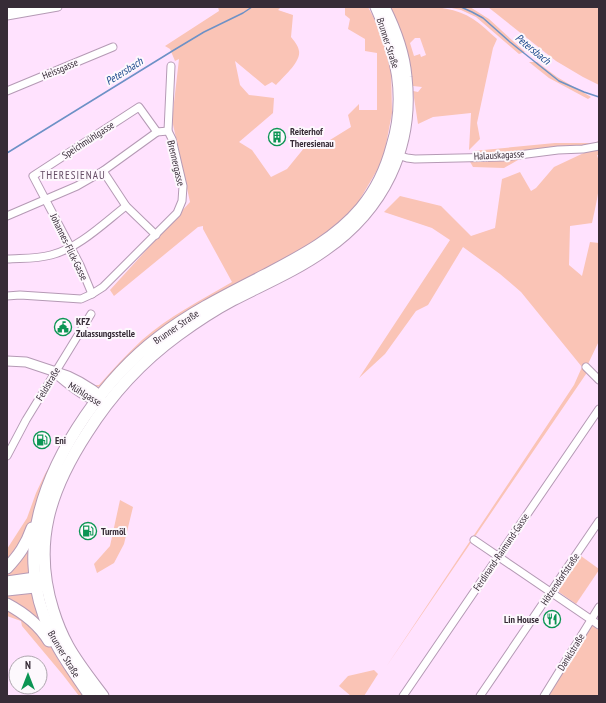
<svg xmlns="http://www.w3.org/2000/svg" width="606" height="703" font-family="'PT Sans Narrow',sans-serif">
<style>
.green{fill:#fac4b6;fill-rule:evenodd}
.lines{fill:none;stroke-linecap:round;stroke-linejoin:round}
.stream{stroke:#6d91c6;stroke-width:1.5}
.street-casing{stroke:#b59ab5;stroke-width:9}
.secondary-casing{stroke:#b59ab5;stroke-width:11}
.primary-casing{stroke:#b59ab5;stroke-width:13}
.street{stroke:#fff;stroke-width:7}
.secondary{stroke:#fff;stroke-width:9}
.primary{stroke:#fff;stroke-width:11}
.labels{text-anchor:middle;dominant-baseline:central;stroke-width:4;stroke-linejoin:round;paint-order:stroke}
.street-label{font-size:10px;fill:#372c37;stroke:#fdf8fd}
.poi-label{font-size:10px;font-weight:bold;fill:#372c37;stroke:#fdf8fd;text-anchor:start}
.water-label{font-size:11px;font-style:italic;fill:#204e8f;stroke:#fdf8fd}
.neighbourhood-label{font-size:11px;letter-spacing:1px;fill:#644c64;stroke:#fdf8fd}
</style>
<rect width="100%" height="100%" fill="#ffe2fe"/>
<g class="green">
<path d="M218,7H281L278,10L293,15L291,37C294,41 298,45 299,51C301,62 283,77 276,85L272,82L265,86L235,61L240,85L249,95L274,98L273,113L239,142L252,150L271,177L287,169L309,142L317,148L351,127L348,115L359,104V110H377V53L365,51V39L348,29L350,19L345,15V7H368L376,22L391,66L392,113L383,160L356,206L332,230L104,384L98,387L95,385H99C113,369 127,354 142,340C168,317 201,300 232,282L203,229V226L198,227L114,296L110,290L190,202L172,120L179,59L175,61L170,49L165,46L219,11Z"/>
<path d="M389,7C417,7 448,3 473,19C481,24 489,32 497,39L493,48L477,123L480,139L469,150L471,113L433,117L418,124L413,91L418,92L422,87L413,86L407,58ZM415,38H420L426,55L421,57L420,54L414,56L410,43Z"/>
<polygon points="447,7 470,7 489,19 525,52 519,54 476,17 461,10"/>
<polygon points="488,7 599,7 599,85 583,77 556,61"/>
<polygon points="529,62 537,62 557,77 591,97 588,99 549,78"/>
<polygon points="599,141 599,145 558,146 517,152 475,154 473,151 555,143 594,143"/>
<path d="M599,149V155H597C604,174 596,204 592,223L570,226L569,265L582,276L590,242L599,243V341L588,364L586,374L386,667L574,385L582,367L521,292L500,274L463,247L428,305L416,311L385,354L359,378L450,240L432,228L384,212L400,196L441,206L471,236L495,228L502,179L520,172L531,191L536,188L554,167L588,151Z"/>
<polygon points="469,160 518,160 504,168 473,167"/>
<polygon points="65,441 35,512 28,532 7,563 7,549 27,518 36,493 45,474"/>
<polygon points="120,500 133,507 124,544 114,563 97,573 94,564 110,546"/>
<polygon points="32,540 31,575 7,580 7,571"/>
<polygon points="581,556 599,569 599,570 576,604 559,592 559,589"/>
<polygon points="34,592 44,625 7,600 7,596"/>
<polygon points="7,606 19,613 50,645 60,663 84,696 79,696 63,675 22,626 21,621 7,616"/>
<polygon points="592,625 599,630 599,696 548,696"/>
<polygon points="374,670 378,674 364,696 351,696 339,686 348,676"/>
</g>
<g class="lines">
<g class="stream">
<polyline points="461,7 472,12 483,18 510,42 559,81 584,92 599,97"/>
<polyline points="7,153 174,50 204,32 243,13 252,7"/>
</g>
<g class="street-casing">
<g id="street">
<polyline points="7,11 29,7"/>
<polyline points="7,16 58,7"/>
<polyline points="7,91 113,47"/>
<polyline points="398,155 407,158 415,159 503,157 558,150 583,149 599,146"/>
<polyline points="103,171 126,206 156,235"/>
<polyline points="7,216 77,186 103,171 157,132 168,131"/>
<path d="M7,259C22,258 36,259 51,255C79,248 104,223 126,206"/>
<polyline points="92,294 80,265 33,176 139,107 157,132"/>
<polyline points="7,296 20,295 81,299 92,294 103,287 177,213 182,201 183,186 172,139 168,131 171,66"/>
<polyline points="586,367 599,380"/>
<polyline points="7,456 26,420 91,314"/>
<polyline points="474,540 599,625"/>
<polyline points="403,696 599,409"/>
<polyline points="480,696 599,521"/>
<polyline points="544,696 599,607"/>
</g>
</g>
<g class="secondary-casing">
<g id="secondary">
<polyline points="7,361 26,362 68,376 80,382 93,390 98,394 102,401"/>
<path d="M59,376C72,387 87,398 102,404"/>
</g>
</g>
<g class="primary-casing">
<g id="primary">
<path d="M7,568C19,555 26,545 32,528"/>
<polyline points="7,582 35,578 41,582"/>
<polyline points="7,590 44,586"/>
<path d="M7,604C24,613 39,625 49,641"/>
<path d="M90,696C72,669 53,645 43,613C32,582 31,546 39,514C55,449 106,377 159,337C191,312 230,293 265,275C299,257 335,239 361,208C376,190 386,169 392,146C407,98 397,52 376,7"/>
<path d="M103,696C91,680 78,664 68,646C62,635 57,623 53,610C32,543 50,490 87,433C111,395 141,362 178,335C196,322 214,310 233,300C264,284 297,270 325,250C383,210 414,148 406,77C404,53 395,29 384,7"/>
</g>
</g>
<use href="#street" class="street"/>
<use href="#secondary" class="secondary"/>
<use href="#primary" class="primary"/>
</g>
<defs>
<g id="building-ring" transform="scale(0.9)"><circle r="9.5" fill="#fdf8fd" stroke="#0c9554" stroke-width="1.5"/><path d="M-4-6H4V6H1V3H-1V6H-4ZM-2.5-4.3h1.7v1.8h-1.7ZM.8-4.3h1.7v1.8H.8ZM-2.5-1h1.7V.8h-1.7ZM.8-1h1.7V.8H.8Z" fill="#0c9554"/></g>
<g id="civic-ring" transform="scale(0.9)"><circle r="9.5" fill="#fdf8fd" stroke="#0c9554" stroke-width="1.5"/><path d="M-.6-6.5H3V-4.5H.6V-3L4-1V1h2V6H-6V1h2V-1L-.6-3ZM-1.2 2.5V6h2.4V2.5Z" fill="#0c9554"/></g>
<g id="fuel-ring" transform="scale(0.9)"><circle r="9.5" fill="#fdf8fd" stroke="#0c9554" stroke-width="1.5"/><path d="M-5.5-6h7V0h2V4h1.3V-2.5L3-4.5l.8-.8L6-3V5H2.5V1h-1V6h-7ZM-4.2-4.7v3.2H.2V-4.7Z" fill="#0c9554"/></g>
<g id="restaurant-ring" transform="scale(0.9)"><circle r="9.5" fill="#fdf8fd" stroke="#0c9554" stroke-width="1.5"/><path d="M-5-6h1v4h1v-4h1v4h1v-4h1v5L-1.5 .5V6h-2V.5L-5-1ZM5-6V6H3V1.5H1.5Q1.5-4 5-6Z" fill="#0c9554"/></g>
</defs>
<g fill-rule="evenodd">
<use href="#building-ring" x="277" y="137"/>
<use href="#civic-ring" x="63" y="327"/>
<use href="#fuel-ring" x="42" y="440"/>
<use href="#fuel-ring" x="88" y="531"/>
<use href="#restaurant-ring" x="552" y="619"/>
</g>
<g class="labels">
<g class="street-label">
<text transform="translate(388 43) rotate(72)">Brunner Straße</text>
<text transform="translate(60 69) rotate(-23)">Heissgasse</text>
<text transform="translate(88 140) rotate(-33)">Speichmühlgasse</text>
<text transform="translate(499 155) rotate(-3)">Halauskagasse</text>
<text transform="translate(176 163) rotate(77)">Brennergasse</text>
<text transform="translate(69 247) rotate(64)">Johannes-Flick-Gasse</text>
<text transform="translate(176 327) rotate(-34)">Brunner Straße</text>
<text transform="translate(48 384) rotate(-59)">Feldstraße</text>
<text transform="translate(85 394) rotate(31)">Mühlgasse</text>
<text transform="translate(501 552) rotate(-56)">Ferdinand-Raimund-Gasse</text>
<text transform="translate(560 579) rotate(-56)">Hötzendorfstraße</text>
<text transform="translate(571 652) rotate(-58)">Danklstraße</text>
<text transform="translate(64 654) rotate(59)">Brunner Straße</text>
</g>
<g class="poi-label">
<text x="290" y="131">Reiterhof<tspan x="290" dy="12">Theresienau</tspan></text>
<text x="76" y="321">KFZ<tspan x="76" dy="12">Zulassungsstelle</tspan></text>
<text x="55" y="440">Eni</text>
<text x="101" y="531">Turmöl</text>
<text x="539" y="619" text-anchor="end">Lin House</text>
</g>
<g class="water-label">
<text transform="translate(533 49) rotate(39)">Petersbach</text>
<text transform="translate(124 71) rotate(-32)">Petersbach</text>
</g>
<g class="neighbourhood-label">
<text x="73" y="175">THERESIENAU</text>
</g>
</g>
<rect width="606" height="703" fill="none" stroke="#372c37" stroke-width="16"/>
<g transform="translate(28 675)"><circle r="19" fill="#fdf8fd" stroke="#aea6ae"/>
<path d="M0-3L7 15L0 10L-7 15Z" fill="#0c9554"/>
<text y="-6" font-size="11" font-weight="bold" text-anchor="middle" fill="#372c37">N</text>
</g>
</svg>
